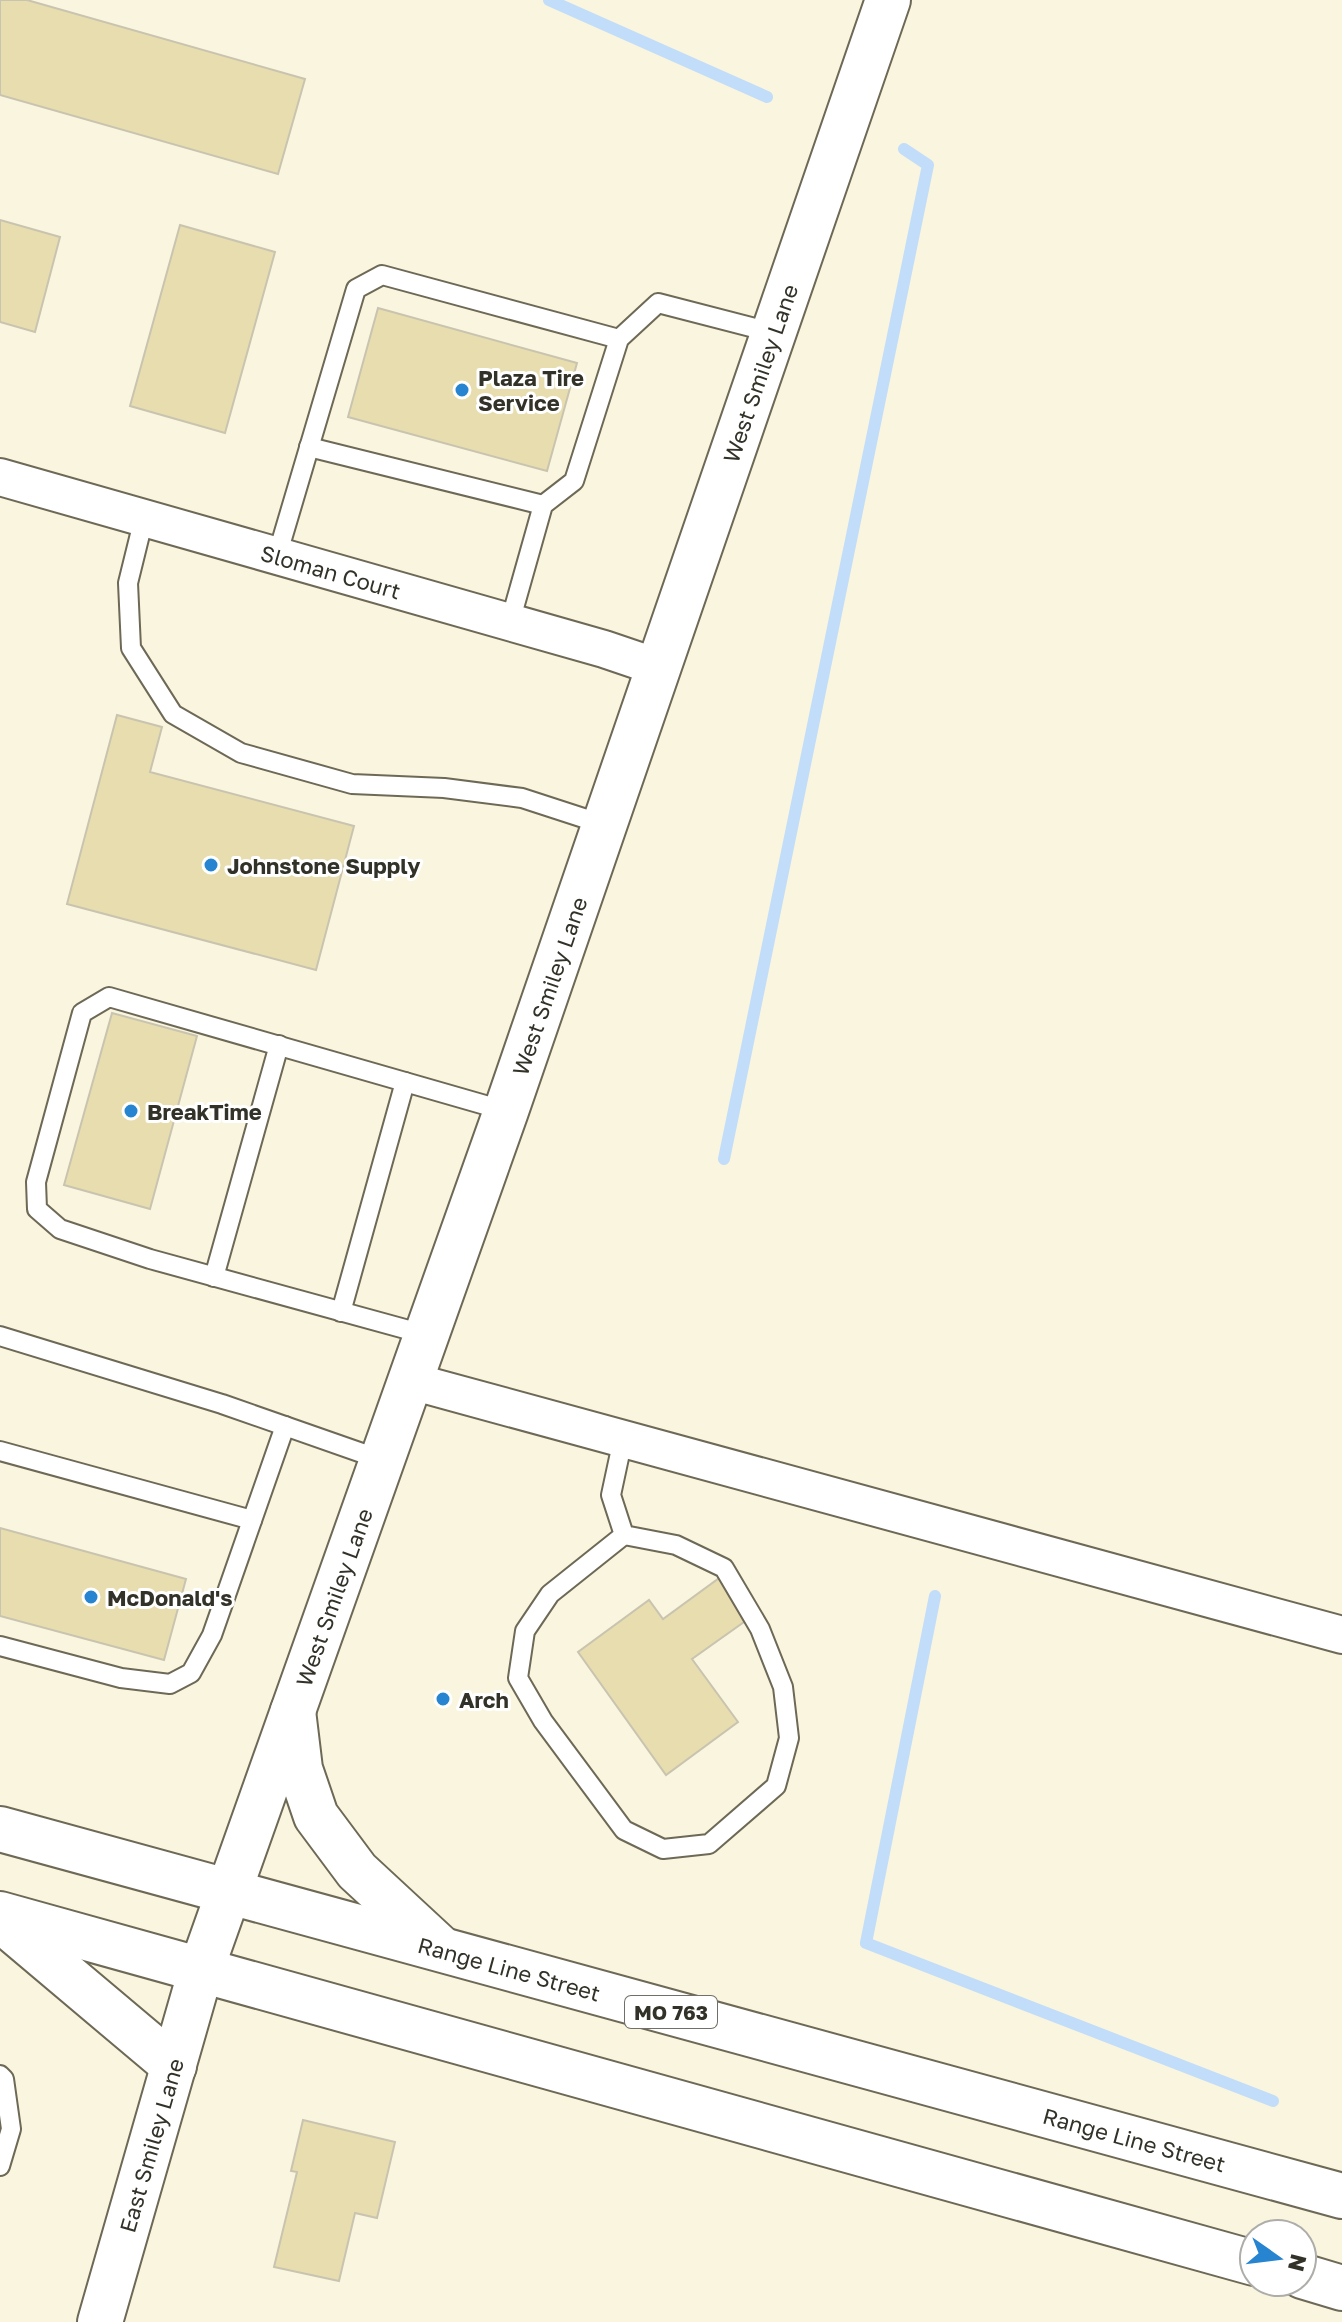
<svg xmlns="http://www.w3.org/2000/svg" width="1342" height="2322" font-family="'Golos Text',sans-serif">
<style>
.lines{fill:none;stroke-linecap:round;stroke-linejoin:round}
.stream{stroke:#c1ddf9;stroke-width:12}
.building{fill:#e8ddaf;stroke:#c8c4af;stroke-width:2}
.lane-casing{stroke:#6d6956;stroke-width:22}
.street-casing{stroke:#6d6956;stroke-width:40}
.secondary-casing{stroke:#6d6956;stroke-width:48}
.primary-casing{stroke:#6d6956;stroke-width:48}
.lane{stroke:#fff;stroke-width:18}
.street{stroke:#fff;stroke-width:36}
.secondary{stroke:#fff;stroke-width:44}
.primary{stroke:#fff;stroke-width:44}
.poi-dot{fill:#2684d0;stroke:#fff;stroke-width:3}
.labels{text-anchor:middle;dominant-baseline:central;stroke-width:6;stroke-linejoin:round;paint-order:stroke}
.shield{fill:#fff;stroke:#707069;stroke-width:2}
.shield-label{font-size:20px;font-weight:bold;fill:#333229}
.street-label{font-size:22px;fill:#333229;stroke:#fff}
.poi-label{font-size:22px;font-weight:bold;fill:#333229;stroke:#fff;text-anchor:start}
</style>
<rect width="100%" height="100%" fill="#faf5df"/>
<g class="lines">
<g class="stream">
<polyline points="549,0 767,97"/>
<polyline points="724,1159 928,165 904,149"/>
<polyline points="935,1596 866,1943 1273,2101"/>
</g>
</g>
<g class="building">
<polygon points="0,0 27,0 305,79 278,174 0,95"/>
<polygon points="0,220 60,237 35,332 0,322"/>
<polygon points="180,225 275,252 225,433 130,406"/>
<polygon points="378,308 577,363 547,471 348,417"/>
<polygon points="117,715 162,727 150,772 354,826 316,970 67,904"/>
<polygon points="112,1013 197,1036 150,1209 64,1185"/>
<polygon points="0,1528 186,1579 164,1660 0,1616"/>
<polygon points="722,1576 751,1617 692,1659 738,1722 666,1775 578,1652 649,1600 663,1619"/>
<polygon points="303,2120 395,2142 377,2218 355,2213 339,2281 274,2267 297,2172 291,2171"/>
</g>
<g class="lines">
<g class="lane-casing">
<g id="lane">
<polyline points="309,447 543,505"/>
<polyline points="144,518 128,583 131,648 173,714 241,753 352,784 444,788 522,798 605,825"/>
<polyline points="277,556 356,289 382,275 619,339"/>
<polyline points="510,622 543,505 574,481 619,339 658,303 774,333"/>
<polyline points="214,1277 279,1045"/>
<polyline points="341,1312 405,1082"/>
<polyline points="427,1335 150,1259 60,1229 37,1209 36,1182 82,1013 109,997 506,1111"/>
<polyline points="0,1336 222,1404 382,1460"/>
<polyline points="623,1439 611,1495 624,1535 676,1545 724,1568 760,1629 783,1687 789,1738 776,1786 709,1844 663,1849 624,1830 543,1721 518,1678 525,1631 550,1594 624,1535"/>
<polyline points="0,1451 252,1520"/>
<polyline points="0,1646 121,1678 170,1684 191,1673 212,1635 285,1426"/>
<polyline points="0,2075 4,2079 11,2129 0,2166"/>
</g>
</g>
<g class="street-casing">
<g id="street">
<path id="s1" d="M0,477L604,649L660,668"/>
<polyline points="411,1381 1342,1635"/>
</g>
</g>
<g class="secondary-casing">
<g id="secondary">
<path id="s2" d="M100,2322L201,1970L506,1111L888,0"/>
</g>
</g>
<g class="primary-casing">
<g id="primary">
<polyline points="293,1711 300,1769 316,1816 357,1871 438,1946"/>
<path id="s3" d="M0,1829L1342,2196"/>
<polyline points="0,1914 1254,2263"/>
<polyline points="2,1921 174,2066"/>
<polyline points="1302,2276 1342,2288"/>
</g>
</g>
<use href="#lane" class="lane"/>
<use href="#street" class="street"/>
<use href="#secondary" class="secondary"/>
<use href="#primary" class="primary"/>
</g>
<g class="poi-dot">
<circle cx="462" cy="390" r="8"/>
<circle cx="211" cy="865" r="8"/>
<circle cx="131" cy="1111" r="8"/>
<circle cx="91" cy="1597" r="8"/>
<circle cx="443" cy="1699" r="8"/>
</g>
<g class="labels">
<rect class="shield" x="625" y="1996" width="92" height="32" rx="6"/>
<g class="shield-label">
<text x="671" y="2012">MO 763</text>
</g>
<g class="street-label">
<text stroke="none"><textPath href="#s2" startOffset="2058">West Smiley Lane</textPath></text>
<text stroke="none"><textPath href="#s1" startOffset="344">Sloman Court</textPath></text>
<text stroke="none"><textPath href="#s2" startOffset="1410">West Smiley Lane</textPath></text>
<text stroke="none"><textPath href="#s2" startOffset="762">West Smiley Lane</textPath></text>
<text stroke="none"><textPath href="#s3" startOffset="528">Range Line Street</textPath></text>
<text stroke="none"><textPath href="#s3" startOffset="1176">Range Line Street</textPath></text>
<text stroke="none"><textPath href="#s2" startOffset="184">East Smiley Lane</textPath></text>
</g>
<g class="poi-label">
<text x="478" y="377">Plaza Tire<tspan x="478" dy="25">Service</tspan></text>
<text x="227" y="865">Johnstone Supply</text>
<text x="147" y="1111">BreakTime</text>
<text x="107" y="1597">McDonald's</text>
<text x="459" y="1699">Arch</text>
</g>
</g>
<g transform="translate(1278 2258) rotate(104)"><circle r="38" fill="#ffffff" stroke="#adada9" stroke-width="2"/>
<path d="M0-6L14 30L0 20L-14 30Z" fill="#2684d0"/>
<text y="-12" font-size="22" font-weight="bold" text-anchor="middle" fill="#333229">N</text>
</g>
</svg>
